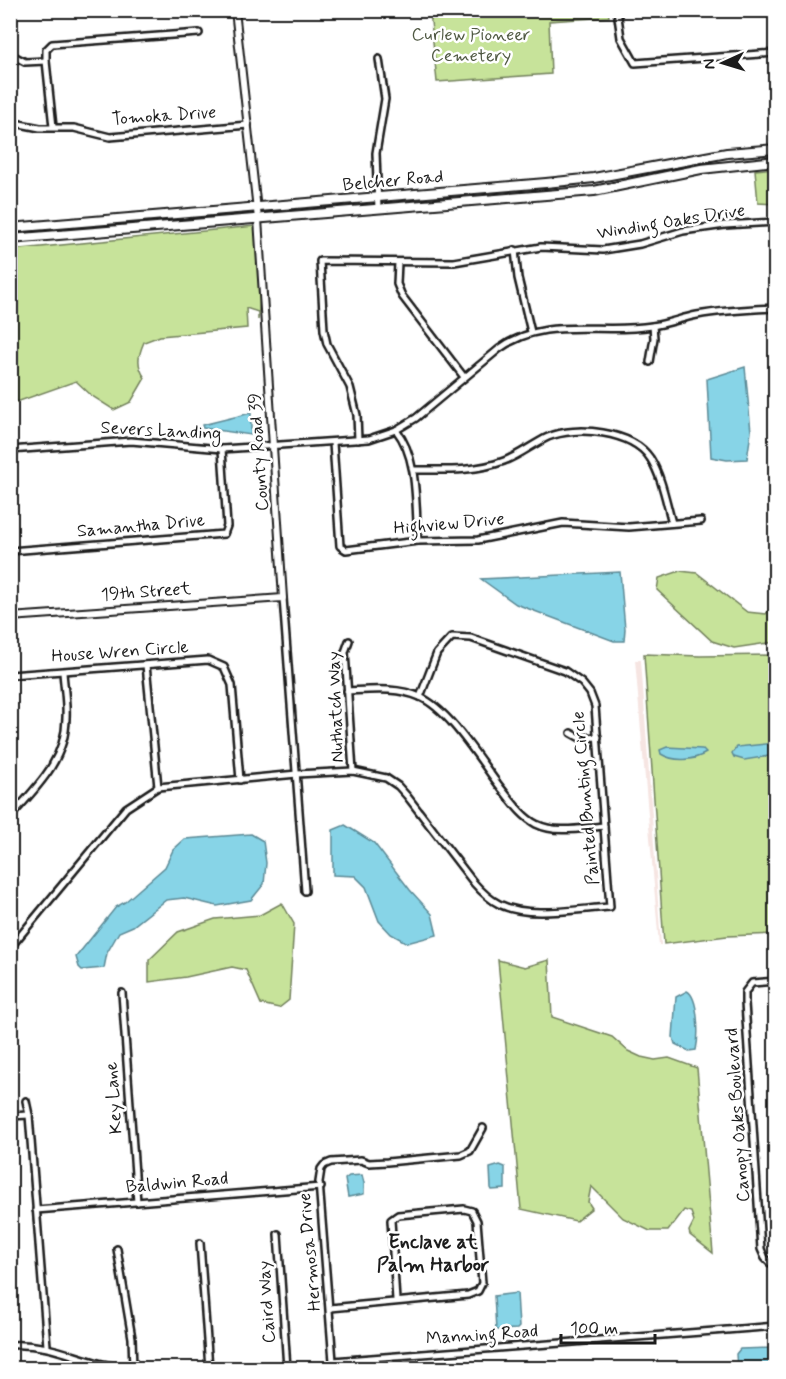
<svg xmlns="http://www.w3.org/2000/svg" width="786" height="1379" font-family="Mynerve,sans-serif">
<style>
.built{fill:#f6e5e2}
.green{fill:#c7e39a;stroke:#72805b;stroke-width:1.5}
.water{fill:#87d4e7;stroke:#5c8a96;stroke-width:1.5}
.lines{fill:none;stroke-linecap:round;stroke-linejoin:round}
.minor-casing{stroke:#1c1c1c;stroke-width:10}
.tertiary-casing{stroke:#1c1c1c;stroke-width:10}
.secondary-casing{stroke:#1c1c1c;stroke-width:12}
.minor{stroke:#fff;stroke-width:5}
.tertiary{stroke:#fff;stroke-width:6}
.secondary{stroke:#fff;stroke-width:8}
.labels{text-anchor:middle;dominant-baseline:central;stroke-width:5;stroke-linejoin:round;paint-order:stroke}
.park-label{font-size:18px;fill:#4f5842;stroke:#fff}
.street-label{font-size:18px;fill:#1c1c1c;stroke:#fff}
.neighbourhood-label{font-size:20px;font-weight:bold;fill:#1c1c1c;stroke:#fff}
</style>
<rect width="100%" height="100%" fill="#fff"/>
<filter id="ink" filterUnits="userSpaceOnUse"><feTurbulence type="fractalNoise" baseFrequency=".0167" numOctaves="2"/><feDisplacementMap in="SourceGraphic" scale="12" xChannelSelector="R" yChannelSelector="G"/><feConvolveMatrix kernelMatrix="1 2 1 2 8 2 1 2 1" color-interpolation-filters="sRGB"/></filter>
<g filter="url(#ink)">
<polygon class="built" points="635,660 641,660 661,945 659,945"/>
<g class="green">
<polygon points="608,10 609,17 549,21 551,74 437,82 430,11"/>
<polygon points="775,168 775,204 758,203 755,170"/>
<path d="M255,226L260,294L258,320V312L246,308L247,328L160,336L144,342C138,356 136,365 145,378L131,402L114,410L92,396L76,381L11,404V250Z"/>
<polygon points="680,571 697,573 747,612 766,614 775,602 775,642 734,648 712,641 657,590 659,578"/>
<polygon points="644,654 700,656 775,655 775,934 727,936 664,944"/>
<polygon points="282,903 294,924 289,1000 279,1008 261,1004 246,970 232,967 186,977 149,982 149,960 178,932 215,919 260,915"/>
<polygon points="498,960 525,967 549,960 552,1017 612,1037 628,1051 641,1057 655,1060 669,1058 697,1068 713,1253 690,1235 689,1231 694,1221 691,1212 684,1210 668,1231 650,1231 623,1218 591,1186 588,1202 592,1208 576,1221 521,1209"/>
</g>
<g class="water">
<polygon points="745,367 751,432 747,459 727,460 711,457 707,379"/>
<polygon points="251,413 251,435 203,428 202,425"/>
<polygon points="620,572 625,629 624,641 614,641 516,604 481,579"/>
<polygon points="775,743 775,755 744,760 734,757 732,753 737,747"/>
<path d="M667,747L702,749L706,753C693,761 674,762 661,754L660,750Z"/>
<polygon points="345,825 374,843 410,890 432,914 437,935 407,943 391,934 379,921 366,887 355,876 333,875 333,830"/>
<polygon points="251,834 263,841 266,863 264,884 251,900 217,906 184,898 166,900 133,926 119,932 107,953 104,968 82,970 79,967 76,957 116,907 125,902 165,867 173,850 185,839"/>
<path d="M687,991C699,997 699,1037 696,1050L689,1051L675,1044L673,1037L676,997Z"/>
<polygon points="500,1165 505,1167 505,1189 492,1190 491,1188 490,1168"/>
<polygon points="362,1175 364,1183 364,1194 348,1197 345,1179 349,1176"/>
<polygon points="517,1293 519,1327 517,1329 496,1330 494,1296"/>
<polygon points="775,1348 775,1365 765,1368 737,1368 736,1354 740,1349"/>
</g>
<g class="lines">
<g class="minor-casing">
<g id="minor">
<polyline points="617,10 621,38 635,63 776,53"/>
<polyline points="10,54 25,62 46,61"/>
<polyline points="10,122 40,128 74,128 110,137 248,125"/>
<polyline points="53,127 46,61 46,50 52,44 199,33"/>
<polyline points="378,209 376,153 385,99 379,59"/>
<polyline points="515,250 518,278 531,332"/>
<polyline points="398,262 397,284 402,296 464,377"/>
<polyline points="650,362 654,338 653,326"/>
<path d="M396,430C419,459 415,505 418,541"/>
<polyline points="358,440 357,415 350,387 327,344 324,330 320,261 454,262 541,247 603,250 640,244 683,231 725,225 776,222"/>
<polyline points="333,443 340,546 346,550 418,541 478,540 563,523 629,527 701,521"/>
<path d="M10,450L131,441L222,449L369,439L396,430L416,418L499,349C545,315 599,335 652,326C667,324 682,318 697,315C723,310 749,309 776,308"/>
<path d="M413,470C443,470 475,472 504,461C520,455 533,444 548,437C576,425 632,431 650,458C662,477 666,502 672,523"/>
<polyline points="10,551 224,534 227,526 222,449"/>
<polyline points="283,598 305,891"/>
<polyline points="349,641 345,652 353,771"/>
<polyline points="146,665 158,787"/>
<polyline points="10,675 208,660 224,667 232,685 240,780"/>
<path d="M347,691C371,690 397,687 420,697C450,710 480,761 501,788C511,800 521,816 536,824C556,834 582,828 604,826"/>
<polyline points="571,733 580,738 598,737"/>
<path d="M10,817C36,788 66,760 66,718C67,703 64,687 63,672"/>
<path d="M10,948L126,808L158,787L297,774L353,771L386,778L398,786L407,796L474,883C481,891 489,899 499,904C529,919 577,909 610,907L595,706L590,693L582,683L565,671L471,638L452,637L437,653L420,697"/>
<polyline points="776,981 752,983 745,992 745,1003 761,1249 765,1258 770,1263 776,1263"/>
<polyline points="122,993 137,1202"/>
<polyline points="26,1101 29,1115 47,1346"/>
<polyline points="10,1116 29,1115"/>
<polyline points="36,1210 321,1187"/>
<polyline points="278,1234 287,1368"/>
<polyline points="200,1243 209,1368"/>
<polyline points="117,1249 132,1338 133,1368"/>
<polyline points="330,1308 468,1295 478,1291 482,1283 477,1221 472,1211 464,1209 398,1215 391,1220 396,1300"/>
<path d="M10,1345C56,1342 84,1365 128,1368"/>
<polyline points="333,1361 776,1326"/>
<polyline points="337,1368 333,1361 319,1182 321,1169 324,1165 331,1162 361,1160 369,1163 387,1162 461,1155 470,1151 483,1128"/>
</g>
</g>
<g class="tertiary-casing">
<polyline id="tertiary" points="10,617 283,598 258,219 235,10"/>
</g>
<g class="secondary-casing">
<g id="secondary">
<polyline points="10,228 546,183 594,178 727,153 776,149"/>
<polyline points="10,239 594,191 701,169 776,161"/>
</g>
</g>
<use href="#minor" class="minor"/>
<use href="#tertiary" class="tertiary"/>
<use href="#secondary" class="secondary"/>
</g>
</g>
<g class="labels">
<g class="park-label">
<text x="471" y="35">Curlew Pioneer<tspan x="471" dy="21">Cemetery</tspan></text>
</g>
<g class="street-label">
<text transform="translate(164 116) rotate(-4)">Tomoka Drive</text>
<text transform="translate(393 181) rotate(-5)">Belcher Road</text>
<text transform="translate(671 222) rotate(-9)">Winding Oaks Drive</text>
<text transform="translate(161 431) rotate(3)">Severs Landing</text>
<text transform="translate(259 452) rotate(-94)">County Road 39</text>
<text transform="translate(449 524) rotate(-5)">Highview Drive</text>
<text transform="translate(141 526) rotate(-5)">Samantha Drive</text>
<text transform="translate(146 592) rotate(-4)">19th Street</text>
<text transform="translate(120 652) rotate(-4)">House Wren Circle</text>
<text transform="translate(336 707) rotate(-92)">Nuthatch Way</text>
<text transform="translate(586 798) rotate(-95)">Painted Bunting Circle</text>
<text transform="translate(114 1098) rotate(-94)">Key Lane</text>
<text transform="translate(738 1115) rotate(-94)">Canopy Oaks Boulevard</text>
<text transform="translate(177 1183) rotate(-5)">Baldwin Road</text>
<text transform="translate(310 1252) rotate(-95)">Hermosa Drive</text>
<text transform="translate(267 1302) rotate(-94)">Caird Way</text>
<text transform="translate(482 1335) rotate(-4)">Manning Road</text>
</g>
<g class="neighbourhood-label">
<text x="433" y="1242">Enclave at<tspan x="433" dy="23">Palm Harbor</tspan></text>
</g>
</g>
<rect width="786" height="1379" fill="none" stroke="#fff" stroke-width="36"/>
<rect x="18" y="18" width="750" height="1343" fill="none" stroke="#1c1c1c" stroke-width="2" filter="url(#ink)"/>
<g transform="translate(723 63) rotate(266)" stroke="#ffffff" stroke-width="4.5" paint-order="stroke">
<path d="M0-4.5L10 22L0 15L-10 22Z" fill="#1c1c1c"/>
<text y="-9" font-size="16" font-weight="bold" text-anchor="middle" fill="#1c1c1c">N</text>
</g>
<path d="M561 1334v9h94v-9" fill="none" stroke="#1c1c1c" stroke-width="3"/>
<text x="570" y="1334" font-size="18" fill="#1c1c1c" stroke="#ffffff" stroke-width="4.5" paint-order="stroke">100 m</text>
</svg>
